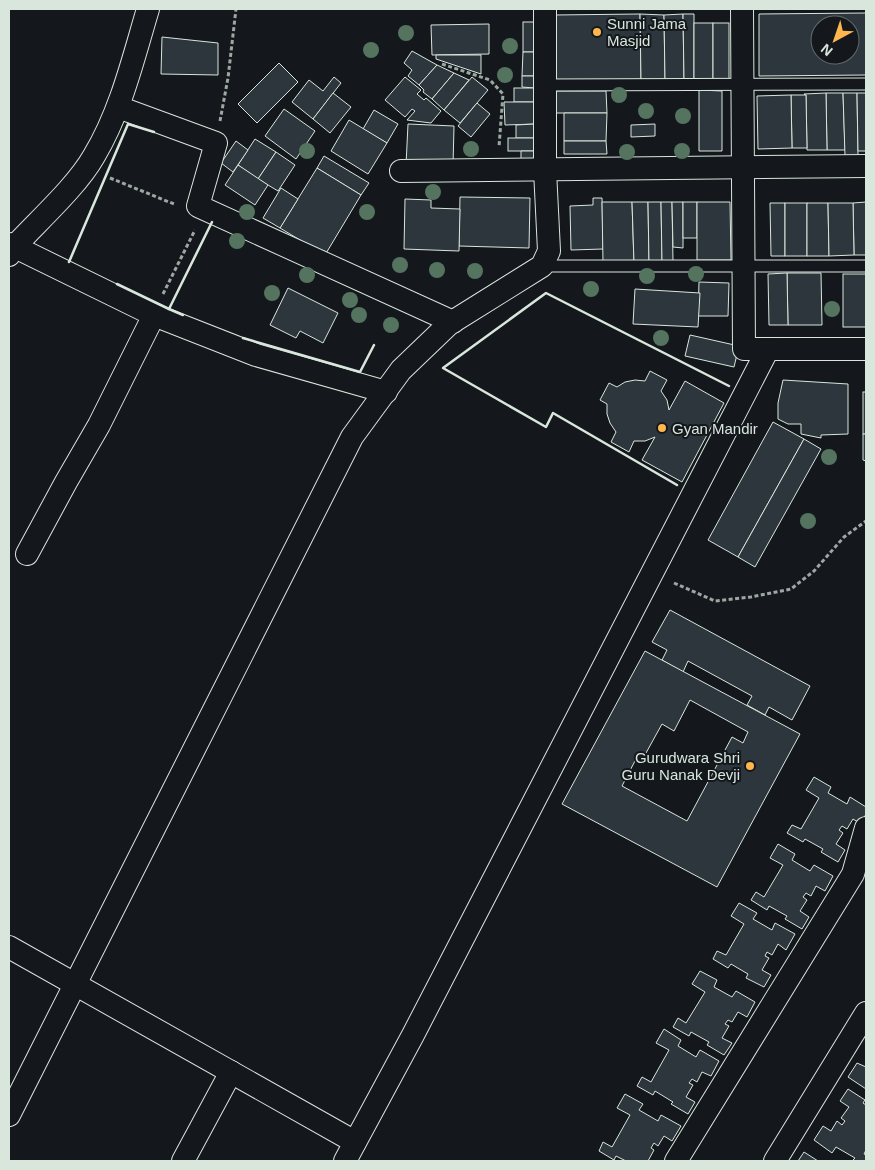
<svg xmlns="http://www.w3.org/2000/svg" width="875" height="1170" font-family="Helvetica,sans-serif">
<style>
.building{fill:#2c363c;stroke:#d8e6dc;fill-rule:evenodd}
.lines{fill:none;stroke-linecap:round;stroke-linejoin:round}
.service-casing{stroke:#d8e6dc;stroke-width:13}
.minor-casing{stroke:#d8e6dc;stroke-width:24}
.path{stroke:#9da8a2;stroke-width:3;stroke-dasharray:4 2.5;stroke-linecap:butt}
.service{stroke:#14181c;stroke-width:11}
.minor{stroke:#14181c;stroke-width:22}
.wall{stroke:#d8e6dc;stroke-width:2.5}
.tree{fill:#55745f}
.poi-dot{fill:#ffb74d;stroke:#14181c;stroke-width:2}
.labels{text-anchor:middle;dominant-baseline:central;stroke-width:4;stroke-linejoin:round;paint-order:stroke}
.poi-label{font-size:15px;fill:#d8e6dc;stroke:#14181c;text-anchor:start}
</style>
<rect width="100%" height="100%" fill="#14181c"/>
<g class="building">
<path d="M866,13V75L759,76V14ZM820,25H850V55H820Z"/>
<polygon points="640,14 641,80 555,81 554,15"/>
<polygon points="640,14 664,15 665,80 641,80"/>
<polygon points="683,14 684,80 665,80 664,15"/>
<polygon points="683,14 694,14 694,80 684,80"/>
<rect x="523" y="22" width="11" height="30"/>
<rect x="694" y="23" width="19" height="60"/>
<rect x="713" y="23" width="16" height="60"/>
<polygon points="489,24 489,54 432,55 431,25"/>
<polygon points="162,37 218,43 218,75 161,74"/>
<polygon points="412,51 437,65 419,85 408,76 412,70 404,63"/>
<polygon points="523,52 534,52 534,76 522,76"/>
<polygon points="436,55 481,55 481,74 436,59"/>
<polygon points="279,63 298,82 257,123 238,104"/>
<polygon points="437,65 454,73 432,99 423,92 424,90 419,85"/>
<polygon points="454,73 469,80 444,110 432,99"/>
<polygon points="522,76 534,76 534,88 522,87"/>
<polygon points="334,77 341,83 313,119 292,102 309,80 323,91"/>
<polygon points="405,77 421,90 417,94 424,100 426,98 441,111 431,123 407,120 415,111 412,109 405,117 385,100"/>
<polygon points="472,77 488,90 460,123 444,110"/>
<rect x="514" y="88" width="21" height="14"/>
<polygon points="699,90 722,91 722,151 699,151"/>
<polygon points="556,91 606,91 607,113 556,113"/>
<polygon points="333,93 351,107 330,133 313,119"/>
<polygon points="826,93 843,93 845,150 827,150"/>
<polygon points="826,93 827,150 807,150 806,95 804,94"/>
<polygon points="843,93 857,93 858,156 845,156"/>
<polygon points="857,93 866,93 866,151 858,151"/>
<polygon points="791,95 806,95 807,148 792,148"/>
<polygon points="791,95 792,148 758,149 757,96"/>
<polygon points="504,102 535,102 535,124 505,125"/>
<polygon points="477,103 490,114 471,137 458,126"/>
<polygon points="284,109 315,131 296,159 265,136"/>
<polygon points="374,110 398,124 387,143 363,129"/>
<polygon points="564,113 607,113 606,141 564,141"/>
<polygon points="349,120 387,143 368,174 331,151"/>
<polygon points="408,124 454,126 453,166 406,165"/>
<polygon points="535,124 535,138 516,138 516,125"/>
<polygon points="655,124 655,136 631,137 631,125"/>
<rect x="508" y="138" width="27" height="13"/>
<polygon points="255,139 276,152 258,179 238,165"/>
<polygon points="236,141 248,150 233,172 221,163"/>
<polygon points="564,141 606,141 607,154 564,154"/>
<polygon points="521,151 535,151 536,160 521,160"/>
<polygon points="276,152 295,165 278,191 258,179"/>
<polygon points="324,156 369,183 361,195 317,168"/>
<polygon points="238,165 268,185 255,205 225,185"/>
<polygon points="317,168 361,195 325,255 280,228"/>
<polygon points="281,188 298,199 280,228 263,218"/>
<polygon points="460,197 530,198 529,248 459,246"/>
<polygon points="593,198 602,198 603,249 571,250 570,206 593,205"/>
<polygon points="405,199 431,200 431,208 460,209 459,251 404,249"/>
<polygon points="602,202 632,202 634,263 603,263"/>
<polygon points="632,202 648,202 649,263 634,263"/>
<polygon points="648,202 661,202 662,262 649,263"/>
<polygon points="661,202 672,202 673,262 662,262"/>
<polygon points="672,202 683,202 683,248 673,247"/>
<rect x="683" y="202" width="14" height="36"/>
<polygon points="697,202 730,202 731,260 697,260"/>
<polygon points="866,202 866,255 854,255 853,203"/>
<polygon points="770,203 785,203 785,256 771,256"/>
<rect x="785" y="203" width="22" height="53"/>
<polygon points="807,203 828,203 829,256 807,256"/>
<polygon points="828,203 853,203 854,255 829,256"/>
<polygon points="787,273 821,273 822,325 788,325"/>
<polygon points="787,273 788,325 769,325 768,274"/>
<rect x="843" y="274" width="23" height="53"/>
<polygon points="699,282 729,283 728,316 698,316"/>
<polygon points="288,288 338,313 323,343 300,331 296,338 270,325"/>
<polygon points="635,289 700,293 698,327 633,324"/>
<polygon points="690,335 739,346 734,367 685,356"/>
<polygon points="650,371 667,380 661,391 667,400 669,410 685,381 724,403 682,482 642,460 655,437 645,441 634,441 629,452 611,442 616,432 610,423 607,414 607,404 600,400 609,383 617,387 625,382 635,380 645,381"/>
<polygon points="783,380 848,384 848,434 821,435 821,438 801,434 801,424 788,424 778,419 778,403"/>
<rect x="863" y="392" width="3" height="42"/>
<polygon points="773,422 804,439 738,557 708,540"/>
<polygon points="863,434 866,434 866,461 863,460"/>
<polygon points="804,439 821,449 755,567 738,557"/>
<polygon points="670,610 810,686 792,720 769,707 765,715 747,705 752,696 688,661 683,672 662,660 667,650 652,642"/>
<path d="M645,651L800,734L717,887L562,804ZM690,700L748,732L743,743L732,737L687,821L622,786L636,759L641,762L662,724L674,731Z"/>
<polygon points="814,777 831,787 828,793 847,804 850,797 866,807 866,814 861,824 853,819 847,829 842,826 839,830 843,833 836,844 845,850 838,862 821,852 823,849 805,839 803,842 787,833 792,825 801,829 819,798 806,790"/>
<polygon points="778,844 795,854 792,860 810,871 814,865 833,876 825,891 816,886 811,896 806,893 803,897 807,900 800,911 809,917 802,929 785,919 787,916 769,906 767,910 751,900 756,892 764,897 783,865 770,858"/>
<polygon points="739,903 757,913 753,919 772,930 775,923 795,934 786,950 778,944 772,955 767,952 765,956 769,958 762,970 771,975 764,987 746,978 748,974 731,964 728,968 713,959 717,951 726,955 744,924 731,916"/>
<polygon points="700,971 717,980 714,987 732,997 736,991 755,1002 747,1017 738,1012 732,1022 728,1020 725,1024 729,1026 722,1038 732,1043 724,1055 707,1045 709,1042 691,1032 689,1036 673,1027 678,1018 686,1023 705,992 692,984"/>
<polygon points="664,1029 681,1040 678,1046 696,1057 700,1050 719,1061 711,1076 702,1072 697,1082 692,1079 689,1083 693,1085 686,1097 695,1102 688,1114 671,1104 673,1102 655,1091 653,1095 637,1086 642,1077 651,1082 669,1050 656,1043"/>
<polygon points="857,1063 866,1067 866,1089 848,1077"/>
<polygon points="848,1089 865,1100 863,1103 866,1105 866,1150 864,1154 866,1155 866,1161 852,1161 855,1158 836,1147 832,1153 814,1140 823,1126 831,1131 837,1121 842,1125 845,1121 841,1118 849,1107 840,1101"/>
<polygon points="625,1094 643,1104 639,1110 658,1121 661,1115 681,1126 672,1141 664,1136 658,1146 654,1143 651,1148 654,1150 648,1161 626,1161 616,1156 614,1160 599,1151 603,1142 612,1147 630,1115 617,1108"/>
<polygon points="804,1152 818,1161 798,1161"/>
</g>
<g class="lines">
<g class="service-casing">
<g id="service">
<polyline points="545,85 866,84"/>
<polyline points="542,266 866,266"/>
</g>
</g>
<g class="minor-casing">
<g id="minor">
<polyline points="742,9 744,349 866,349"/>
<polyline points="118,107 216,143 198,206 453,322"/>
<polyline points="401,171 866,166"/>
<polyline points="9,244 154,315 256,355 386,392"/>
<path d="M9,255L15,246C39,220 77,186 94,156C121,111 133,59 148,9"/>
<polyline points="27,554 66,482 99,425 154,315"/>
<polyline points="9,947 355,1142"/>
<polyline points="9,1115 352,437 401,370 449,324 542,266 549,251 545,170 545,9"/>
<polyline points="183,1161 231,1072"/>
<polyline points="345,1161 413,1035 768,349"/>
<polyline points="676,1161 853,874 866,828"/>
<polyline points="775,1161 866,1013"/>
</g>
</g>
<g class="path">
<polyline points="442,64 490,80 503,94 499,147"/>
<polyline points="220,121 228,78 236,9"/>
<polyline points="110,178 174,204"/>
<polyline points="163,294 195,230"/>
<polyline points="674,583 715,601 751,597 791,589 814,571 844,537 866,521"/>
</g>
<use href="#service" class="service"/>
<use href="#minor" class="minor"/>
<g class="wall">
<polyline points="69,262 128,124 154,132"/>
<polyline points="117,284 169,309 212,222"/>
<polyline points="169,309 183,315"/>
<polyline points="243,338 360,372 374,345"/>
<polyline points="677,485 553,413 546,427 443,368 546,293 729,386"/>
</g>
</g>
<g class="tree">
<circle cx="406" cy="33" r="8"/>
<circle cx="510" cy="46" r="8"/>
<circle cx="371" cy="50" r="8"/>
<circle cx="505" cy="75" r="8"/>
<circle cx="619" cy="95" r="8"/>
<circle cx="646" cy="111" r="8"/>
<circle cx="683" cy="116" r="8"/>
<circle cx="471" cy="149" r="8"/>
<circle cx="307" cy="151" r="8"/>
<circle cx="682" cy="151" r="8"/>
<circle cx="627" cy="152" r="8"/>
<circle cx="433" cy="192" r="8"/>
<circle cx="247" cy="212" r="8"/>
<circle cx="367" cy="212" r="8"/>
<circle cx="237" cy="241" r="8"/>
<circle cx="400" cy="265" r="8"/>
<circle cx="437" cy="270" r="8"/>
<circle cx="475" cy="271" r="8"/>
<circle cx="696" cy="274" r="8"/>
<circle cx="307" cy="275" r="8"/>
<circle cx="647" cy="276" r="8"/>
<circle cx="591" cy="289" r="8"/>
<circle cx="272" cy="293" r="8"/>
<circle cx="350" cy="300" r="8"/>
<circle cx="832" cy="309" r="8"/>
<circle cx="359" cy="315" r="8"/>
<circle cx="391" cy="325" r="8"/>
<circle cx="661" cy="338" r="8"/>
<circle cx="829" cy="457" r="8"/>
<circle cx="808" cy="521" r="8"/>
</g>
<g class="poi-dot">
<circle cx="597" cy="32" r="5"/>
<circle cx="662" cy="428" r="5"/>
<circle cx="750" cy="766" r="5"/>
</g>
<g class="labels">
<g class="poi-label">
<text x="607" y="23">Sunni Jama<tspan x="607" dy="17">Masjid</tspan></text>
<text x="672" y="428">Gyan Mandir</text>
<text x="740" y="757" text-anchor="end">Gurudwara Shri<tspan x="740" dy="17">Guru Nanak Devji</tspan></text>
</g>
</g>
<rect width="875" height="1170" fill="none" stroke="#d8e6dc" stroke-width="20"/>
<g transform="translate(835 40) rotate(220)"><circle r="24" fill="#14181c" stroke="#626a69"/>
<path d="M0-4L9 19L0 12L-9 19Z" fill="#ffb74d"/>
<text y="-8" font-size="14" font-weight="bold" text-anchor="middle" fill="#d8e6dc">N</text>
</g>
</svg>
